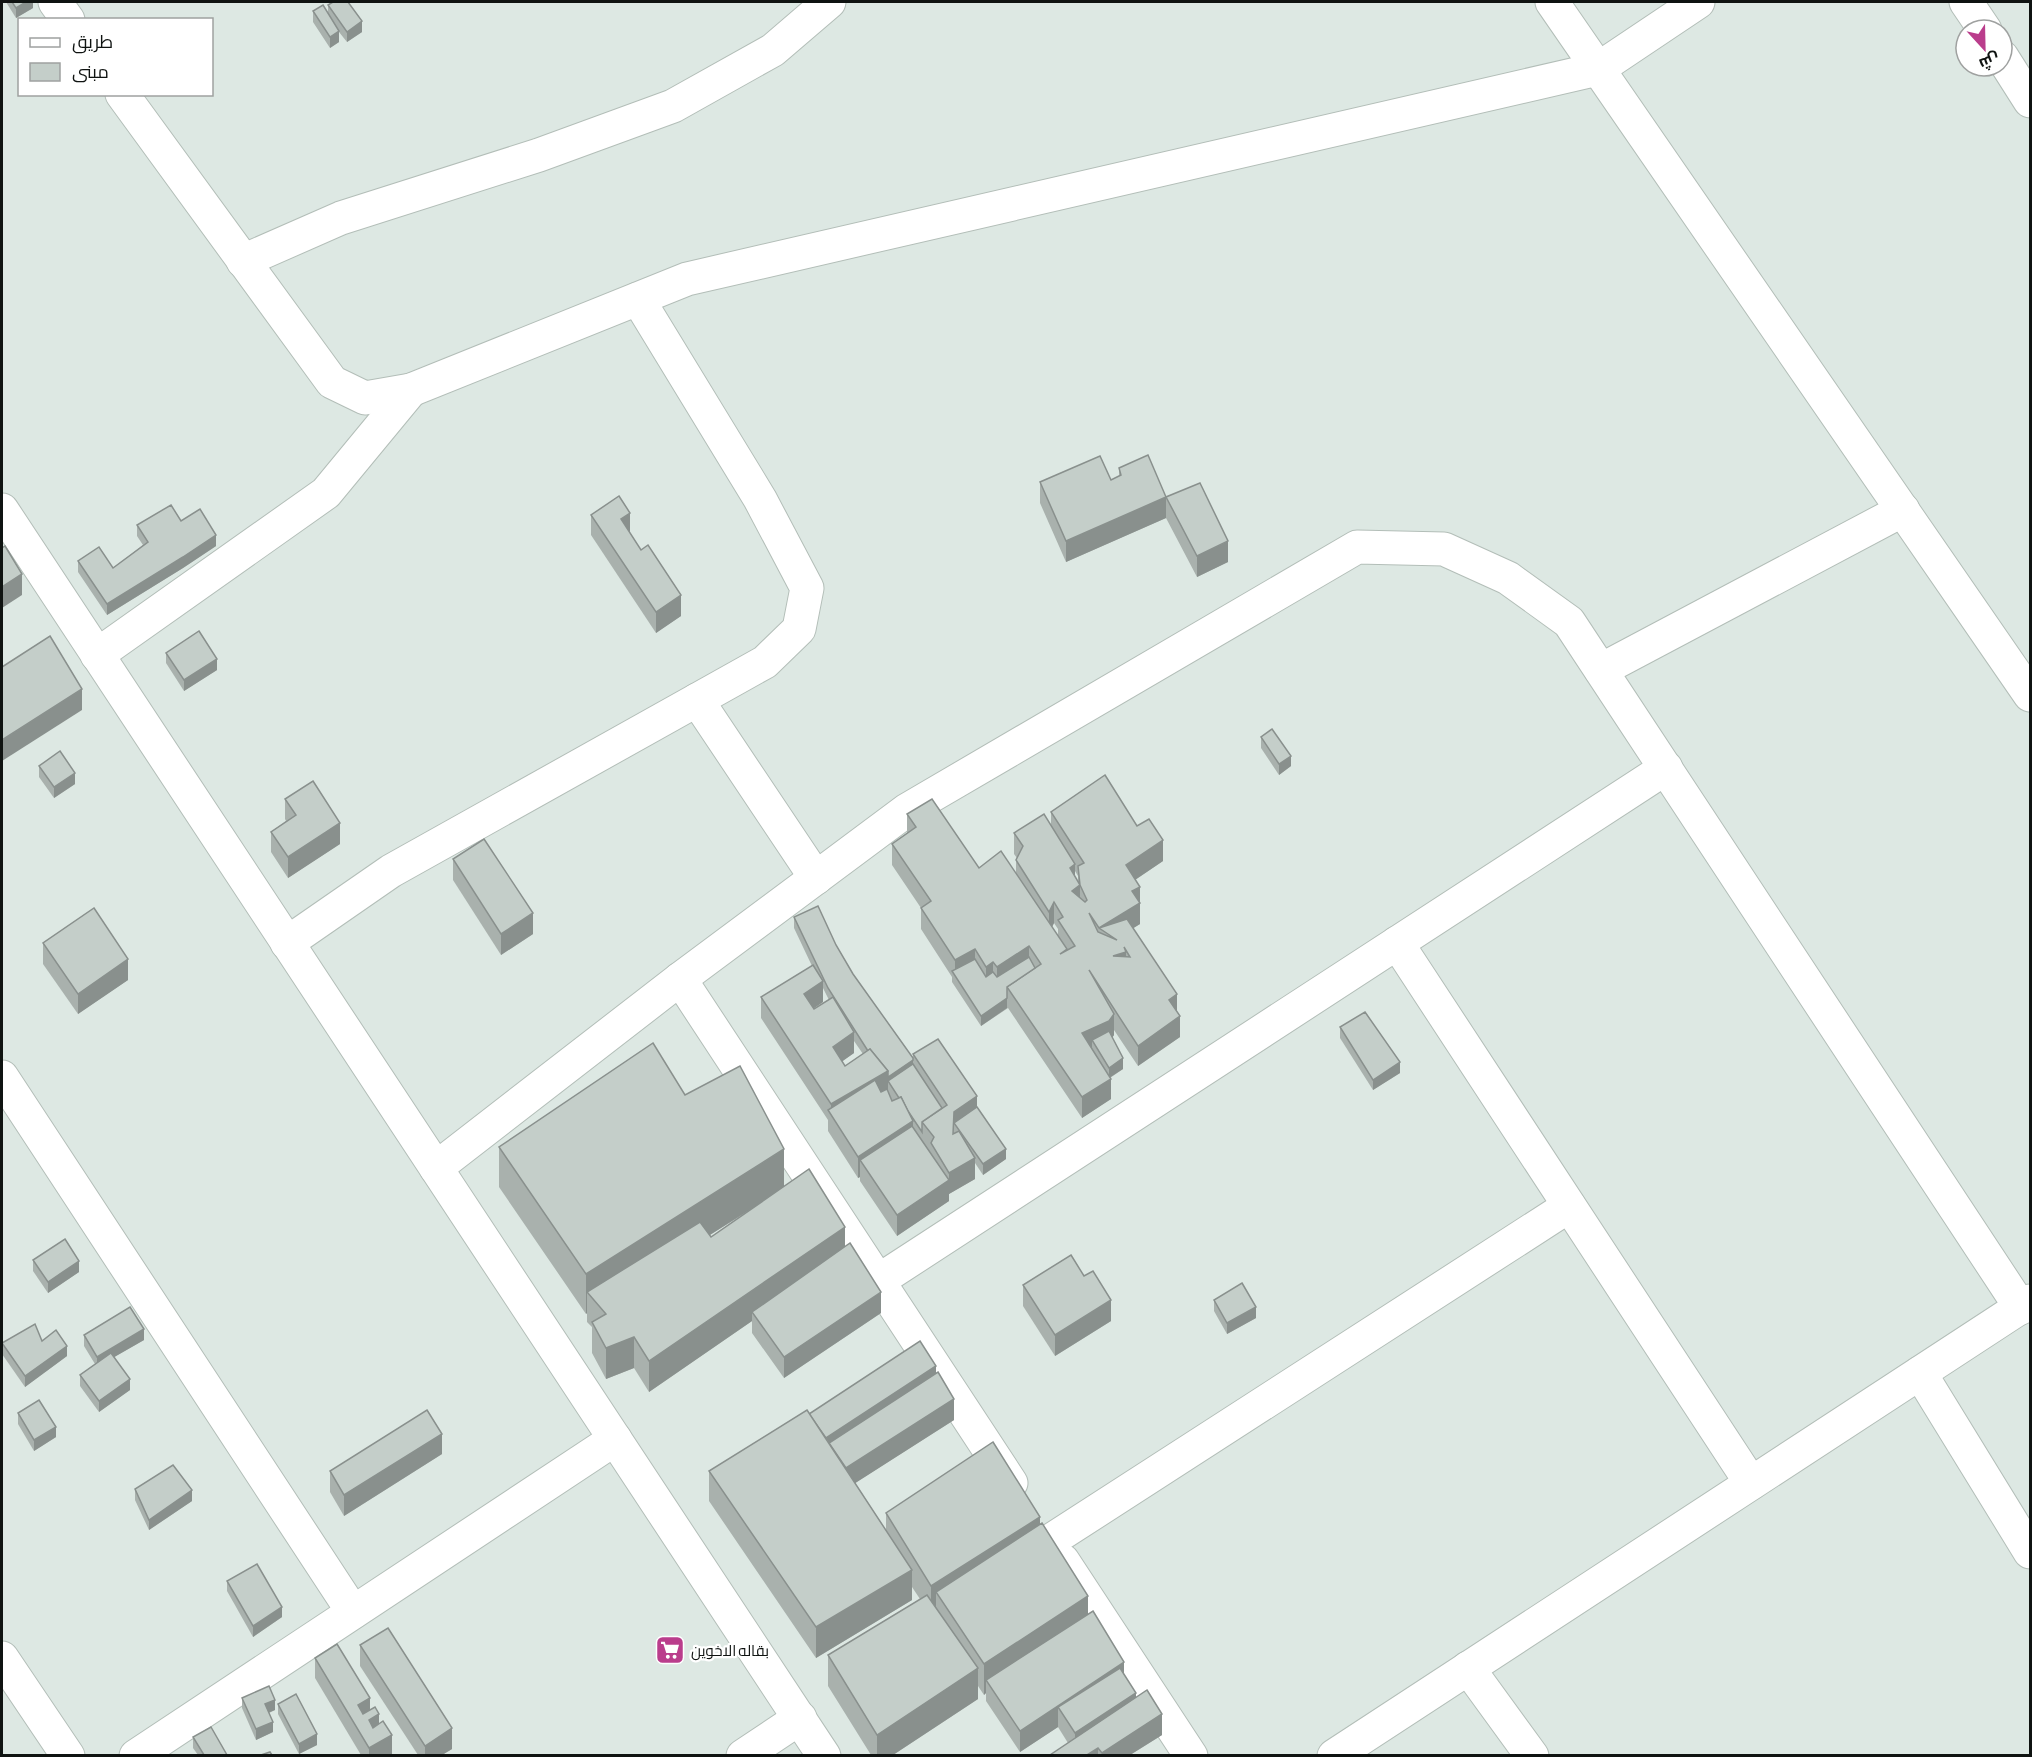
<svg xmlns="http://www.w3.org/2000/svg" width="2032" height="1757" font-family="'Asap Condensed',Cairo,sans-serif">
<style>
.lines{fill:none;stroke-linecap:round;stroke-linejoin:round}
.minor-casing{stroke:#b3beb8;stroke-width:35}
.minor{stroke:#fff;stroke-width:33}
.wall{fill:#a9b1ad;fill-rule:evenodd}
.shaded-wall{fill:#89908d}
.building{fill:#c4cec9;stroke:#89908d;stroke-width:1.5;fill-rule:evenodd}
.labels{text-anchor:middle;dominant-baseline:central;stroke-width:4.5;stroke-linejoin:round;paint-order:stroke}
.poi-label{font-size:15px;fill:#0f1311;stroke:#fff;text-anchor:start}
</style>
<rect width="100%" height="100%" fill="#dde8e3"/>
<g class="lines">
<g class="minor-casing">
<g id="minor">
<polyline points="55,2 68,20"/>
<polyline points="1552,2 2030,695"/>
<polyline points="1966,2 1985,30"/>
<polyline points="2002,57 2030,101"/>
<polyline points="122,94 332,382 365,398 411,390 687,279 1598,69 1698,2"/>
<polyline points="243,261 341,218 539,155 673,106 773,50 829,2"/>
<polyline points="2,510 824,1756"/>
<polyline points="97,655 326,493 411,390"/>
<polyline points="1601,670 1903,510"/>
<polyline points="697,700 816,878"/>
<polyline points="287,943 391,871 765,662 799,629 807,588 760,499 638,299"/>
<polyline points="1397,943 1751,1483"/>
<polyline points="680,979 1011,1483"/>
<polyline points="2,1077 353,1612"/>
<polyline points="436,1168 680,979 907,810 1357,547 1444,549 1508,578 1569,622 2021,1308"/>
<polyline points="878,1281 1666,768"/>
<polyline points="1920,1373 2030,1552"/>
<polyline points="1050,1541 1569,1206"/>
<polyline points="1063,1561 1191,1756"/>
<polyline points="2,1658 68,1756"/>
<polyline points="1468,1668 1532,1756"/>
<polyline points="136,1756 615,1439"/>
<polyline points="743,1756 800,1718"/>
<polyline points="1334,1756 2030,1301"/>
</g>
</g>
<use href="#minor" class="minor"/>
</g>
<g class="wall">
<polygon points="6,2 33,2 33,8 16,18"/>
<polygon points="328,5 362,32 347,42 339,32 339,42 330,48 313,22 313,11 328,14"/>
<polygon points="1119,468 1166,497 1228,562 1197,577 1166,518 1066,562 1040,503 1040,482 1111,480 1119,476"/>
<polygon points="591,515 630,534 681,616 656,633 591,535"/>
<polygon points="181,521 216,546 183,568 107,615 78,572 78,561 113,568 143,545 137,536 137,525"/>
<polygon points="166,653 217,670 184,691 166,663"/>
<polygon points="1261,737 1291,766 1279,775 1261,748"/>
<polygon points="39,766 75,784 54,798 39,777"/>
<polygon points="285,799 340,844 288,878 271,852 271,832 286,821 285,819"/>
<path d="M1051,812L1137,826L1163,861L1135,880L1140,887V924L1133,928L1177,1011L1180,1037L1138,1066L1114,1030V1035L1112,1038L1123,1069L1110,1078L1111,1099L1082,1118L1008,1008L981,1026L952,982V977L921,929V908L892,865V844L907,833V814L979,868L1016,874V860L1017,858L1014,854V833L1051,826ZM1075,871L1078,876V882L1075,876ZM1054,923L1058,929V935L1052,927Z"/>
<polygon points="453,859 533,934 501,955 453,880"/>
<path d="M794,917L836,945L853,974L913,1058V1054L977,1107L1006,1159L983,1175L975,1163V1179L949,1194V1201L897,1236L860,1181V1177L858,1178L828,1131V1120L761,1018V997L812,966L794,928ZM823,988L829,1000L814,1009V1008L823,1002ZM854,1041L863,1054L845,1066L842,1061L854,1053Z"/>
<polygon points="43,943 128,980 78,1014 43,964"/>
<polygon points="1340,1027 1400,1073 1373,1090 1340,1038"/>
<path d="M685,1095L784,1186L845,1247L881,1313L784,1378L752,1333V1321L649,1392L634,1368L606,1379L592,1353V1327L587,1322V1313L586,1314L499,1187V1147ZM750,1210L711,1237L710,1235Z"/>
<polygon points="33,1260 79,1272 48,1293 33,1271"/>
<polygon points="1023,1285 1111,1321 1055,1356 1023,1306"/>
<polygon points="1214,1300 1256,1318 1227,1334 1214,1311"/>
<polygon points="84,1335 144,1340 114,1357 130,1390 99,1412 80,1386 80,1375 95,1364 84,1346"/>
<polygon points="42,1341 67,1356 25,1387 2,1354 2,1343"/>
<polygon points="936,1373 954,1420 855,1483 886,1530 886,1513 1040,1524 1088,1614 1124,1675 1136,1697 1162,1735 1130,1755 1050,1755 1068,1743 1058,1727 1020,1752 986,1701 986,1693 984,1695 978,1686 978,1699 893,1755 871,1755 828,1686 828,1655 920,1599 912,1587 912,1600 816,1658 709,1501 709,1471 809,1414"/>
<polygon points="18,1413 56,1437 34,1451 18,1424"/>
<polygon points="442,1454 344,1516 330,1492 330,1471"/>
<polygon points="135,1489 192,1501 149,1530 135,1500"/>
<polygon points="227,1581 282,1617 253,1637 227,1591"/>
<polygon points="360,1645 452,1749 442,1755 418,1755 360,1666"/>
<polygon points="315,1658 370,1710 379,1724 392,1755 361,1755 315,1678"/>
<polygon points="242,1698 275,1710 269,1713 273,1732 256,1740 242,1708"/>
<polygon points="278,1704 317,1745 299,1754 278,1714"/>
<polygon points="193,1737 227,1755 198,1755 193,1748"/>
</g>
<g class="shaded-wall">
<polygon points="26,2 33,2 33,8 16,18 16,8"/>
<polygon points="362,21 362,32 347,42 347,32"/>
<polygon points="339,31 339,42 330,48 330,37"/>
<polygon points="1166,497 1166,518 1066,562 1066,541"/>
<polygon points="630,513 630,534 621,519"/>
<polygon points="216,535 216,546 183,568 107,615 107,604"/>
<polygon points="1228,541 1228,562 1197,577 1197,556"/>
<polygon points="22,574 22,595 2,608 2,587"/>
<polygon points="681,595 681,616 656,633 656,612"/>
<polygon points="217,659 217,670 184,691 184,680"/>
<polygon points="82,689 82,710 2,761 2,740"/>
<polygon points="1291,756 1291,766 1279,775 1279,764"/>
<polygon points="75,773 75,784 54,798 54,787"/>
<polygon points="340,823 340,844 288,878 288,857"/>
<polygon points="1163,840 1163,861 1126,886 1126,865"/>
<polygon points="1075,864 1075,885 1070,868"/>
<polygon points="1080,885 1080,906 1072,891"/>
<polygon points="1140,887 1140,924 1116,939 1099,928 1132,891"/>
<polygon points="1054,902 1054,923 1049,933 1049,912"/>
<polygon points="533,913 533,934 501,955 501,934"/>
<polygon points="1029,946 1029,967 997,987 997,967"/>
<polygon points="975,949 975,970 955,976 955,960"/>
<polygon points="1126,952 1126,973 1113,956"/>
<polygon points="128,959 128,980 78,1014 78,994"/>
<polygon points="993,962 993,983 986,988 986,967"/>
<polygon points="823,981 823,1002 804,1015 804,994"/>
<polygon points="1177,994 1177,1015 1169,1000"/>
<polygon points="1007,998 1007,1008 981,1026 981,1016"/>
<polygon points="1114,1014 1114,1035 1109,1042 1092,1040 1092,1050 1082,1033"/>
<polygon points="1180,1016 1180,1037 1138,1066 1138,1046"/>
<polygon points="854,1032 854,1053 833,1068 833,1047"/>
<polygon points="1123,1058 1123,1069 1109,1078 1109,1068"/>
<polygon points="913,1060 913,1071 888,1081 888,1092 831,1115 831,1104 888,1071"/>
<polygon points="1400,1062 1400,1073 1373,1090 1373,1080"/>
<polygon points="1111,1079 1111,1099 1082,1118 1082,1097"/>
<polygon points="977,1096 977,1117 954,1123 954,1112"/>
<polygon points="913,1121 913,1142 860,1160 860,1177 858,1178 858,1157"/>
<polygon points="784,1149 784,1188 599,1305 587,1292 587,1313 586,1314 586,1274"/>
<polygon points="1006,1149 1006,1159 983,1175 983,1164"/>
<polygon points="975,1158 975,1179 949,1194 949,1201 897,1236 897,1215 949,1180 949,1173"/>
<polygon points="845,1227 845,1258 752,1312 752,1321 649,1392 649,1361"/>
<polygon points="79,1261 79,1272 48,1293 48,1282"/>
<polygon points="881,1292 881,1313 784,1378 784,1357"/>
<polygon points="1111,1300 1111,1321 1055,1356 1055,1335"/>
<polygon points="1256,1307 1256,1318 1227,1334 1227,1323"/>
<polygon points="144,1329 144,1340 97,1367 97,1357"/>
<polygon points="634,1337 634,1368 606,1379 606,1348"/>
<polygon points="67,1346 67,1356 25,1387 25,1376"/>
<polygon points="936,1366 936,1387 835,1453 826,1438"/>
<polygon points="130,1379 130,1390 99,1412 99,1401"/>
<polygon points="954,1399 954,1420 846,1489 846,1468"/>
<polygon points="56,1427 56,1437 34,1451 34,1440"/>
<polygon points="442,1434 442,1454 344,1516 344,1495"/>
<polygon points="192,1490 192,1501 149,1530 149,1520"/>
<polygon points="1040,1517 1040,1548 936,1592 936,1614 931,1617 931,1586"/>
<polygon points="912,1570 912,1600 816,1658 816,1627"/>
<polygon points="1088,1596 1088,1627 986,1680 986,1693 984,1695 984,1664"/>
<polygon points="282,1607 282,1617 253,1637 253,1626"/>
<polygon points="1124,1662 1124,1683 1058,1707 1058,1727 1020,1752 1020,1731"/>
<polygon points="978,1668 978,1699 893,1755 877,1755 877,1735"/>
<polygon points="1136,1693 1136,1714 1075,1754 1075,1733"/>
<polygon points="370,1698 370,1719 358,1726 358,1705"/>
<polygon points="275,1700 275,1710 265,1714 265,1704"/>
<polygon points="379,1714 379,1735 369,1741 369,1720"/>
<polygon points="1162,1714 1162,1735 1130,1755 1102,1755 1102,1753"/>
<polygon points="273,1722 273,1732 256,1740 256,1729"/>
<polygon points="452,1728 452,1749 442,1755 425,1755 425,1746"/>
<polygon points="317,1734 317,1745 299,1754 299,1744"/>
<polygon points="392,1735 392,1755 369,1755 369,1748"/>
<polygon points="1098,1748 1098,1755 1087,1755"/>
</g>
<g class="building">
<polygon points="12,2 26,2 16,8"/>
<polygon points="333,2 348,2 362,21 347,32 328,5"/>
<polygon points="323,5 339,31 330,37 313,11"/>
<polygon points="1148,455 1166,497 1066,541 1040,482 1100,456 1111,480 1121,475 1119,468"/>
<polygon points="1200,483 1228,541 1197,556 1166,497"/>
<polygon points="619,496 630,513 621,519 641,550 648,545 681,595 656,612 591,515"/>
<polygon points="171,505 181,521 200,509 216,535 183,557 107,604 78,561 99,547 113,568 148,542 137,525"/>
<polygon points="5,546 22,574 2,587 2,548"/>
<polygon points="199,631 217,659 184,680 166,653"/>
<polygon points="50,636 82,689 2,740 2,667"/>
<polygon points="1272,729 1291,756 1279,764 1261,737"/>
<polygon points="60,751 75,773 54,787 39,766"/>
<path d="M1105,775L1137,826L1149,819L1163,840L1126,865L1140,887L1132,891L1140,903L1099,928L1127,919L1177,994L1169,1000L1180,1016L1138,1046L1089,970L1114,1014L1109,1021L1082,1033L1111,1079L1082,1097L1007,987L1041,964L1029,946L997,967L993,962L986,967L975,949L955,960L921,908L931,901L892,844L916,827L907,814L932,799L979,868L1001,851L1067,949L1060,954L1075,946L1058,920L1063,917L1054,902L1049,912L1016,860L1023,846L1014,833L1044,814L1075,864L1070,868L1080,885L1078,866L1084,863L1051,812ZM1080,885L1087,900L1085,902L1072,891ZM1089,913L1099,928L1117,940L1098,932ZM1124,947L1130,957L1113,956L1126,952Z"/>
<polygon points="313,781 340,823 288,857 271,832 296,815 285,799"/>
<polygon points="484,839 533,913 501,934 453,859"/>
<polygon points="818,906 836,945 853,974 913,1058 913,1060 888,1077 888,1071 870,1049 868,1051 828,988 794,917"/>
<polygon points="94,908 128,959 78,994 43,943"/>
<polygon points="1029,957 1035,968 1007,987 1007,998 981,1016 952,971 975,959 986,977 993,972 997,977"/>
<polygon points="813,965 823,981 804,994 814,1009 833,997 854,1032 833,1047 845,1066 870,1049 888,1071 831,1104 761,997"/>
<polygon points="1365,1012 1400,1062 1373,1080 1340,1027"/>
<polygon points="1109,1031 1123,1058 1109,1068 1092,1040"/>
<polygon points="938,1039 977,1096 954,1112 953,1134 959,1131 975,1158 949,1173 931,1143 934,1137 922,1122 947,1105 913,1054"/>
<polygon points="653,1043 685,1095 740,1066 784,1149 586,1274 499,1147"/>
<polygon points="913,1064 942,1108 922,1122 922,1132 908,1111 901,1097 899,1098 888,1081"/>
<polygon points="875,1080 881,1092 887,1089 892,1101 901,1097 913,1121 858,1157 828,1110"/>
<polygon points="977,1107 1006,1149 983,1164 954,1123"/>
<polygon points="912,1126 949,1180 897,1215 860,1160"/>
<polygon points="809,1169 845,1227 649,1361 634,1337 606,1348 592,1322 606,1314 587,1292 700,1222 711,1237"/>
<polygon points="65,1239 79,1261 48,1282 33,1260"/>
<polygon points="850,1243 881,1292 784,1357 752,1312"/>
<polygon points="1071,1255 1084,1276 1093,1271 1111,1300 1055,1335 1023,1285"/>
<polygon points="1242,1283 1256,1307 1227,1323 1214,1300"/>
<polygon points="130,1307 144,1329 97,1357 84,1335"/>
<polygon points="35,1324 42,1341 56,1330 67,1346 25,1376 2,1343"/>
<polygon points="920,1341 936,1366 826,1438 809,1414"/>
<polygon points="111,1353 130,1379 99,1401 80,1375"/>
<polygon points="938,1372 954,1399 846,1468 829,1443"/>
<polygon points="39,1400 56,1427 34,1440 18,1413"/>
<polygon points="427,1410 442,1434 344,1495 330,1471"/>
<polygon points="807,1410 912,1570 816,1627 709,1471"/>
<polygon points="993,1442 1040,1517 931,1586 886,1513"/>
<polygon points="173,1465 192,1490 149,1520 135,1489"/>
<polygon points="1042,1523 1088,1596 984,1664 936,1592"/>
<polygon points="257,1564 282,1607 253,1626 227,1581"/>
<polygon points="927,1595 978,1668 877,1735 828,1655"/>
<polygon points="1093,1611 1124,1662 1020,1731 986,1680"/>
<polygon points="388,1628 452,1728 425,1746 360,1645"/>
<polygon points="337,1644 370,1698 358,1705 363,1714 375,1707 379,1714 369,1720 373,1728 383,1721 392,1735 369,1748 315,1658"/>
<polygon points="1120,1668 1136,1693 1075,1733 1058,1707"/>
<polygon points="269,1686 275,1700 265,1704 273,1722 256,1729 242,1698"/>
<polygon points="1147,1690 1162,1714 1102,1753 1098,1748 1087,1755 1050,1755"/>
<polygon points="296,1694 317,1734 299,1744 278,1704"/>
<polygon points="211,1727 227,1755 204,1755 193,1737"/>
<polygon points="270,1752 272,1755 261,1755"/>
</g>
<defs>
<g id="supermarket-square" transform="scale(1.5)"><rect x="-9" y="-9" width="18" height="18" rx="4" fill="#ba3d8c" stroke="#fff"/><path d="M-6-5.5h2.5l.6 2H6L4.5 2H-2.5L-4.4-4H-6ZM-1.5 3.2a1.3 1.3 0 1 0 .1 0ZM3 3.2a1.3 1.3 0 1 0 .1 0Z" fill="#fff"/></g>
</defs>
<g fill-rule="evenodd">
<use href="#supermarket-square" x="670" y="1650"/>
</g>
<g class="labels">
<g class="poi-label">
<text x="691" y="1650">بقاله الاخوين</text>
</g>
</g>
<rect width="2032" height="1757" fill="none" stroke="#0f1311" stroke-width="6"/>
<rect x="18" y="18" width="195" height="78" fill="#ffffff" stroke="#9fa1a0" stroke-width="1.5"/>
<rect x="30" y="38" width="30" height="9" fill="#ffffff" stroke="#9fa1a0" stroke-width="1.5"/>
<text x="72" y="48" font-size="18" fill="#0f1311">طريق</text>
<rect x="30" y="63" width="30" height="18" fill="#c4cec9" stroke="#9fa1a0" stroke-width="1.5"/>
<text x="72" y="78" font-size="18" fill="#0f1311">مبنى</text>
<g transform="translate(1984 48) rotate(158)"><circle r="28" fill="#ffffff" stroke="#9fa1a0" stroke-width="1.5"/>
<path d="M0-4.5L10 22L0 15L-10 22Z" fill="#ba3d8c"/>
<text y="-9" font-size="16" font-weight="bold" text-anchor="middle" fill="#0f1311">ش</text>
</g>
</svg>
